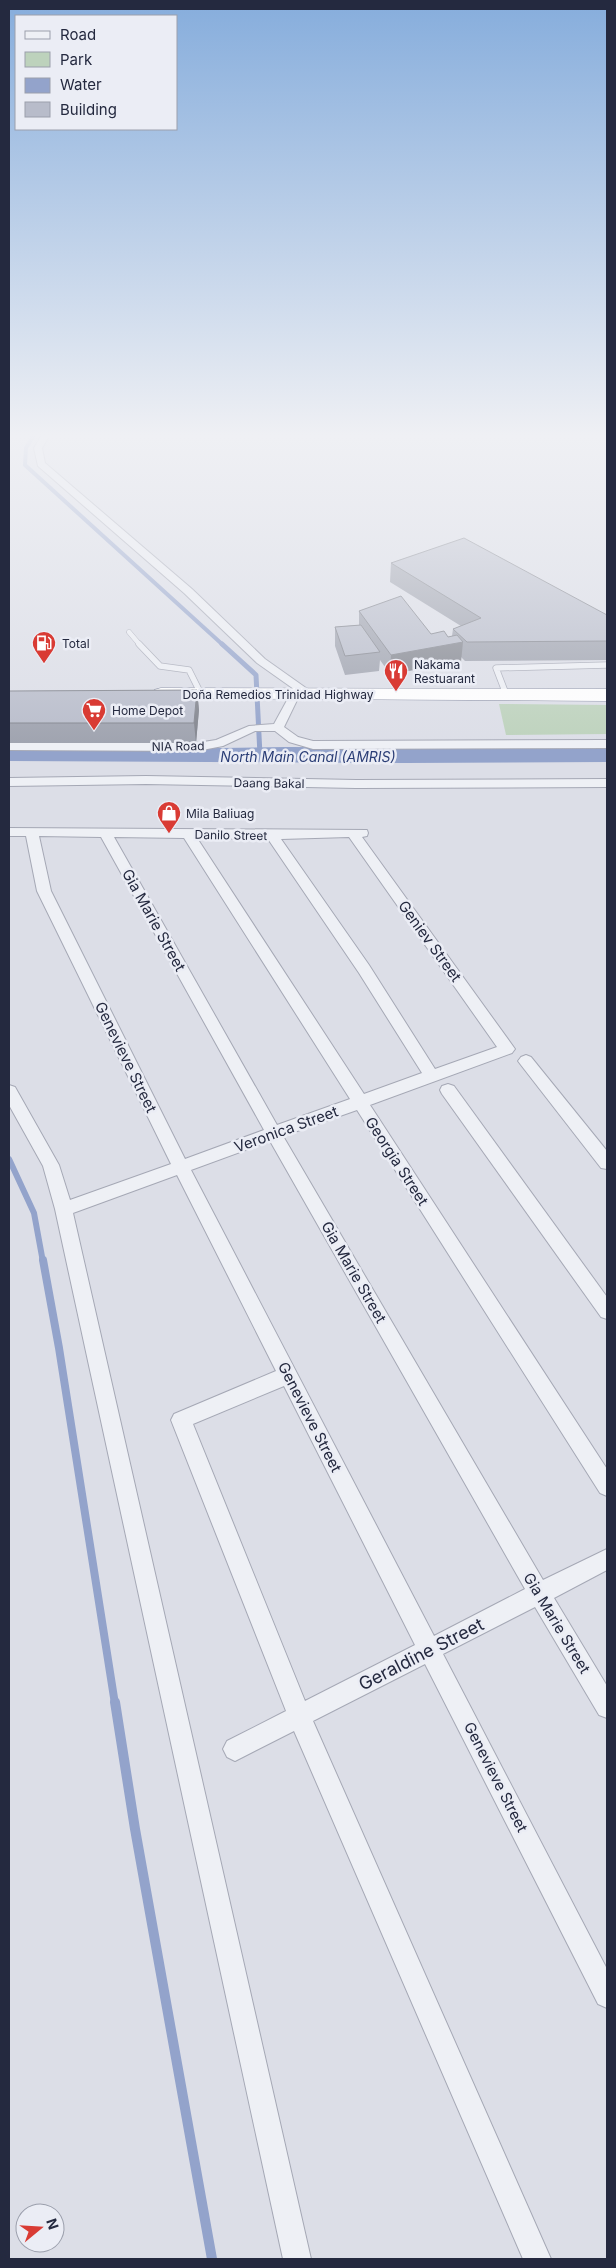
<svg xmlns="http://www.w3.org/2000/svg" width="616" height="2268" font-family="Inter,sans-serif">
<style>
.green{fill:#bdd2bc}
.water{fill:#93a3cb}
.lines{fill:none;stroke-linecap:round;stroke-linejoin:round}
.stream-far4{stroke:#93a3cb;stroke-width:4}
.stream-far3{stroke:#93a3cb;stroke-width:5}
.stream-far2{stroke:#93a3cb;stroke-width:6}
.stream-far1{stroke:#93a3cb;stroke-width:8}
.stream{stroke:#93a3cb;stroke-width:10}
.lane-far1-casing{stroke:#a5a8b5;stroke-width:5.5}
.lane-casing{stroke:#a5a8b5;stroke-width:7}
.street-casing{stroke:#a5a8b5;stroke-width:2}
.highway-casing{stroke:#82889f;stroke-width:1}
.lane-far1{stroke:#eef0f5;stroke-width:4.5}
.lane{stroke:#eef0f5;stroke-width:5.5}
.street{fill:#eef0f5;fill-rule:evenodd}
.highway{fill:#fff;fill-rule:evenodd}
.wall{fill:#9ea2ae}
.shaded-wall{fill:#81848d}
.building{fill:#b8bcca;stroke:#81848d}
.labels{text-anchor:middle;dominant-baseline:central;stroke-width:5;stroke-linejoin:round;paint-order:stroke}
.far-poi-label{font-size:12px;fill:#24293f;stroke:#ebedf5;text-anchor:start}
.far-street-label{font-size:12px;fill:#24293f;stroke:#ebedf5}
.far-water-label{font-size:14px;font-style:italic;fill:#2b3e76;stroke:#ebedf5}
.street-label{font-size:15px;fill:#24293f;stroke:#ebedf5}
.near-street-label{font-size:18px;fill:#24293f;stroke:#ebedf5}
</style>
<rect width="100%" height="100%" fill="#dcdee7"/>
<polygon class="green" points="499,704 607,705 607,734 506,735"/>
<polygon class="water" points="285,747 607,748 607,762 405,763 9,761 9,751"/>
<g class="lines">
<polyline class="stream-far4" points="35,433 26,448 25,465 223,645"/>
<polyline class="stream-far3" points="222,644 256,675 260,755"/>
<polyline class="stream-far2" points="9,1159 34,1213 43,1262"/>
<polyline class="stream-far1" points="43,1260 59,1348 115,1704"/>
<polyline class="stream" points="115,1702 135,1829 212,2259"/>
<g class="lane-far1-casing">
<polyline id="lane-far1" points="129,632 140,645"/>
</g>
<g class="lane-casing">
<g id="lane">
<polyline points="139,644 160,666 189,670 201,694"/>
<polyline points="506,694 496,668 607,665"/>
</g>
</g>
<g class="street-casing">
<g id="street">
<polygon points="43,433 51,433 42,448 45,463 192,589 265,659 313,693 315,695 309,698 300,694 284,727 298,737 313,741 607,740 607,748 313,749 289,742 275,731 255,731 223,746 197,751 9,750 9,742 197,743 216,740 249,726 274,724 291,693 298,692 257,663 184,593 38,466 34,448"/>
<polygon points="146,776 356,780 607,779 607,787 356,788 146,784 9,786 9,778"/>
<path d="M9,828L367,830L368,833L367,836L362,837L515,1049L512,1053L370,1105L607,1469V1496L600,1493L357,1110L283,1136L543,1580L607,1549V1570L554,1598L607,1686V1718L599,1715L535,1607L443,1654L607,1969V2008L598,2004L425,1664L313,1721L551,2259H523L294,1731L235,1761L227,1757L223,1749L227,1741L286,1711L171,1420L174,1414L276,1371L177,1175L73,1213L311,2259H283L55,1209L43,1166L9,1105V1085L15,1087L59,1165L70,1200L171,1164L37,891L26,836H9ZM39,836L101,837L264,1130L185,1159L51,891ZM114,837L184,838L350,1099L277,1125ZM349,837L497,1047L435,1069L369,965L281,839ZM197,838L268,839L359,973L422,1073L364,1094ZM270,1141L525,1589L434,1636L191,1170ZM284,1386L415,1645L305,1701L193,1424Z"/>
<polygon points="526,1055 531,1057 607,1151 607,1169 601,1168 521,1065 518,1061 521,1057"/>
<polygon points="448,1084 454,1086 607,1297 607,1319 601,1317 442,1094 440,1090 442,1086"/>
</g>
</g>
<g class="highway-casing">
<polygon id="highway" points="161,688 607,689 607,701 154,698 151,694 154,690"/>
</g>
<use href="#lane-far1" class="lane-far1"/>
<use href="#lane" class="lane"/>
<use href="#street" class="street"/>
<use href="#highway" class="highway"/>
</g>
<g class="wall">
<polygon points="391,563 607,615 607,660 465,661 461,657 461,662 390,674 380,660 379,671 345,675 335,646 335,627 359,625 359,611 431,634 448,637 452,636 453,629 461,626 390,582"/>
<polygon points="197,690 199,710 196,743 9,743 9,691"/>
</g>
<g class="shaded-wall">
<polygon points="463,642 461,662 390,674 391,655"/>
<polygon points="197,690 199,710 196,743 194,723"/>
</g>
<g class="building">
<polygon points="464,538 607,615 607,641 467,642 453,629 481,618 391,563"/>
<polygon points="401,596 431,634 444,631 448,637 457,635 463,642 391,655 359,611"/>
<polygon points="361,625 380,652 345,656 335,627"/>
<polygon points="197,690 194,723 9,723 9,691"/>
</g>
<linearGradient id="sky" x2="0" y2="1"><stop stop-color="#86addc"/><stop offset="0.58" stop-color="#eff0f4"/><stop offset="1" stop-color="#eff0f4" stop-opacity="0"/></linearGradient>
<rect width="616" height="751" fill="url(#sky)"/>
<defs>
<g id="fuel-pin" transform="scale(1.25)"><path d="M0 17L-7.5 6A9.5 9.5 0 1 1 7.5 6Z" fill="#d93b34" stroke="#ebedf5"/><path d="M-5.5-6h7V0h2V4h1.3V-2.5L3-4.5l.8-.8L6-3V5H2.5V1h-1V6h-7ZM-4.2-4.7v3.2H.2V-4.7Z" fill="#fff"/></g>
<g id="restaurant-pin" transform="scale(1.25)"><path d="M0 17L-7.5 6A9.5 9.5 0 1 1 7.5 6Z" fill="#d93b34" stroke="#ebedf5"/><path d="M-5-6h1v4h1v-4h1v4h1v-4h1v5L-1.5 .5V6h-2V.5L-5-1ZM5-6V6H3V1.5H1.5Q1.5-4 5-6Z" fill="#fff"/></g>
<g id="supermarket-pin" transform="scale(1.25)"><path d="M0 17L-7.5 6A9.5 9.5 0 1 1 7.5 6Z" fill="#d93b34" stroke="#ebedf5"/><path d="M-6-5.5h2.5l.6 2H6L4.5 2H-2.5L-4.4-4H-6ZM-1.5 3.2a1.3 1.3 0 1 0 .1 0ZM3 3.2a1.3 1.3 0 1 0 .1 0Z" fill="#fff"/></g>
<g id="shop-pin" transform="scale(1.25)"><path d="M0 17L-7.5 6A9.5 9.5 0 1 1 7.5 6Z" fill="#d93b34" stroke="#ebedf5"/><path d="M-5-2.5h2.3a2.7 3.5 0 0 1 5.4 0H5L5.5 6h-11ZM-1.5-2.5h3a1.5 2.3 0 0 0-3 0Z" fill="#fff"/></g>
</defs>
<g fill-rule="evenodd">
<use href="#fuel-pin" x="44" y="643"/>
<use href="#restaurant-pin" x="396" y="671"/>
<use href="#supermarket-pin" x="94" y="710"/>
<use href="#shop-pin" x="169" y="813"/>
</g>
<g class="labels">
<g class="far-poi-label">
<text x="62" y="643">Total</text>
<text x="414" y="664">Nakama<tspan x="414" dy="14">Restuarant</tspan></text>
<text x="112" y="710">Home Depot</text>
<text x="186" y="813">Mila Baliuag</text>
</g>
<g class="far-street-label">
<text x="278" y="694">Doña Remedios Trinidad Highway</text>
<text transform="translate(178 746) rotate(-1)">NIA Road</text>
<text transform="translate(269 783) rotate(1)">Daang Bakal</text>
<text transform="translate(231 835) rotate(1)">Danilo Street</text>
</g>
<g class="far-water-label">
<text x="308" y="756">North Main Canal (AMRIS)</text>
</g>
<g class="street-label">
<text transform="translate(154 920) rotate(61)">Gia Marie Street</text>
<text transform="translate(430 941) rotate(54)">Geniev Street</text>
<text transform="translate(126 1057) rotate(64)">Genevieve Street</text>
<text transform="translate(286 1129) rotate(-20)">Veronica Street</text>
<text transform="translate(397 1161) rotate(57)">Georgia Street</text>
<text transform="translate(354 1272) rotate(60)">Gia Marie Street</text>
<text transform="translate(310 1417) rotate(63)">Genevieve Street</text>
<text transform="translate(557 1623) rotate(59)">Gia Marie Street</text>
<text transform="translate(496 1777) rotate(63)">Genevieve Street</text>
</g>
<g class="near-street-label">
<text transform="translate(421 1654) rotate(-27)">Geraldine Street</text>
</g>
</g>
<rect width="616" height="2268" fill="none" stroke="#24293f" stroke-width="20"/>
<rect x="15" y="15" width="162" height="115" fill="#ebedf5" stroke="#9b9fac"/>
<rect x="25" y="31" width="25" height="8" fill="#eef0f5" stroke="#9b9fac"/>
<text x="60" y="40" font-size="15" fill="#24293f">Road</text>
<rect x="25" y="52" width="25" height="15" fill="#bdd2bc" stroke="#9b9fac"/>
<text x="60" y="65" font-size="15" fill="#24293f">Park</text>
<rect x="25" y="78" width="25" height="15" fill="#93a3cb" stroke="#9b9fac"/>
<text x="60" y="90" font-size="15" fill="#24293f">Water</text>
<rect x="25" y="102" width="25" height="15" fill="#b8bcca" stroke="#9b9fac"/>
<text x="60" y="115" font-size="15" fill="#24293f">Building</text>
<g transform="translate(40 2228) rotate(72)"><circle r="24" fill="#ebedf5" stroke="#9b9fac"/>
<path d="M0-4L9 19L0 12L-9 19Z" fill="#d93b34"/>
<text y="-8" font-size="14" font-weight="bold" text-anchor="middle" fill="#24293f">N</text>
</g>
</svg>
